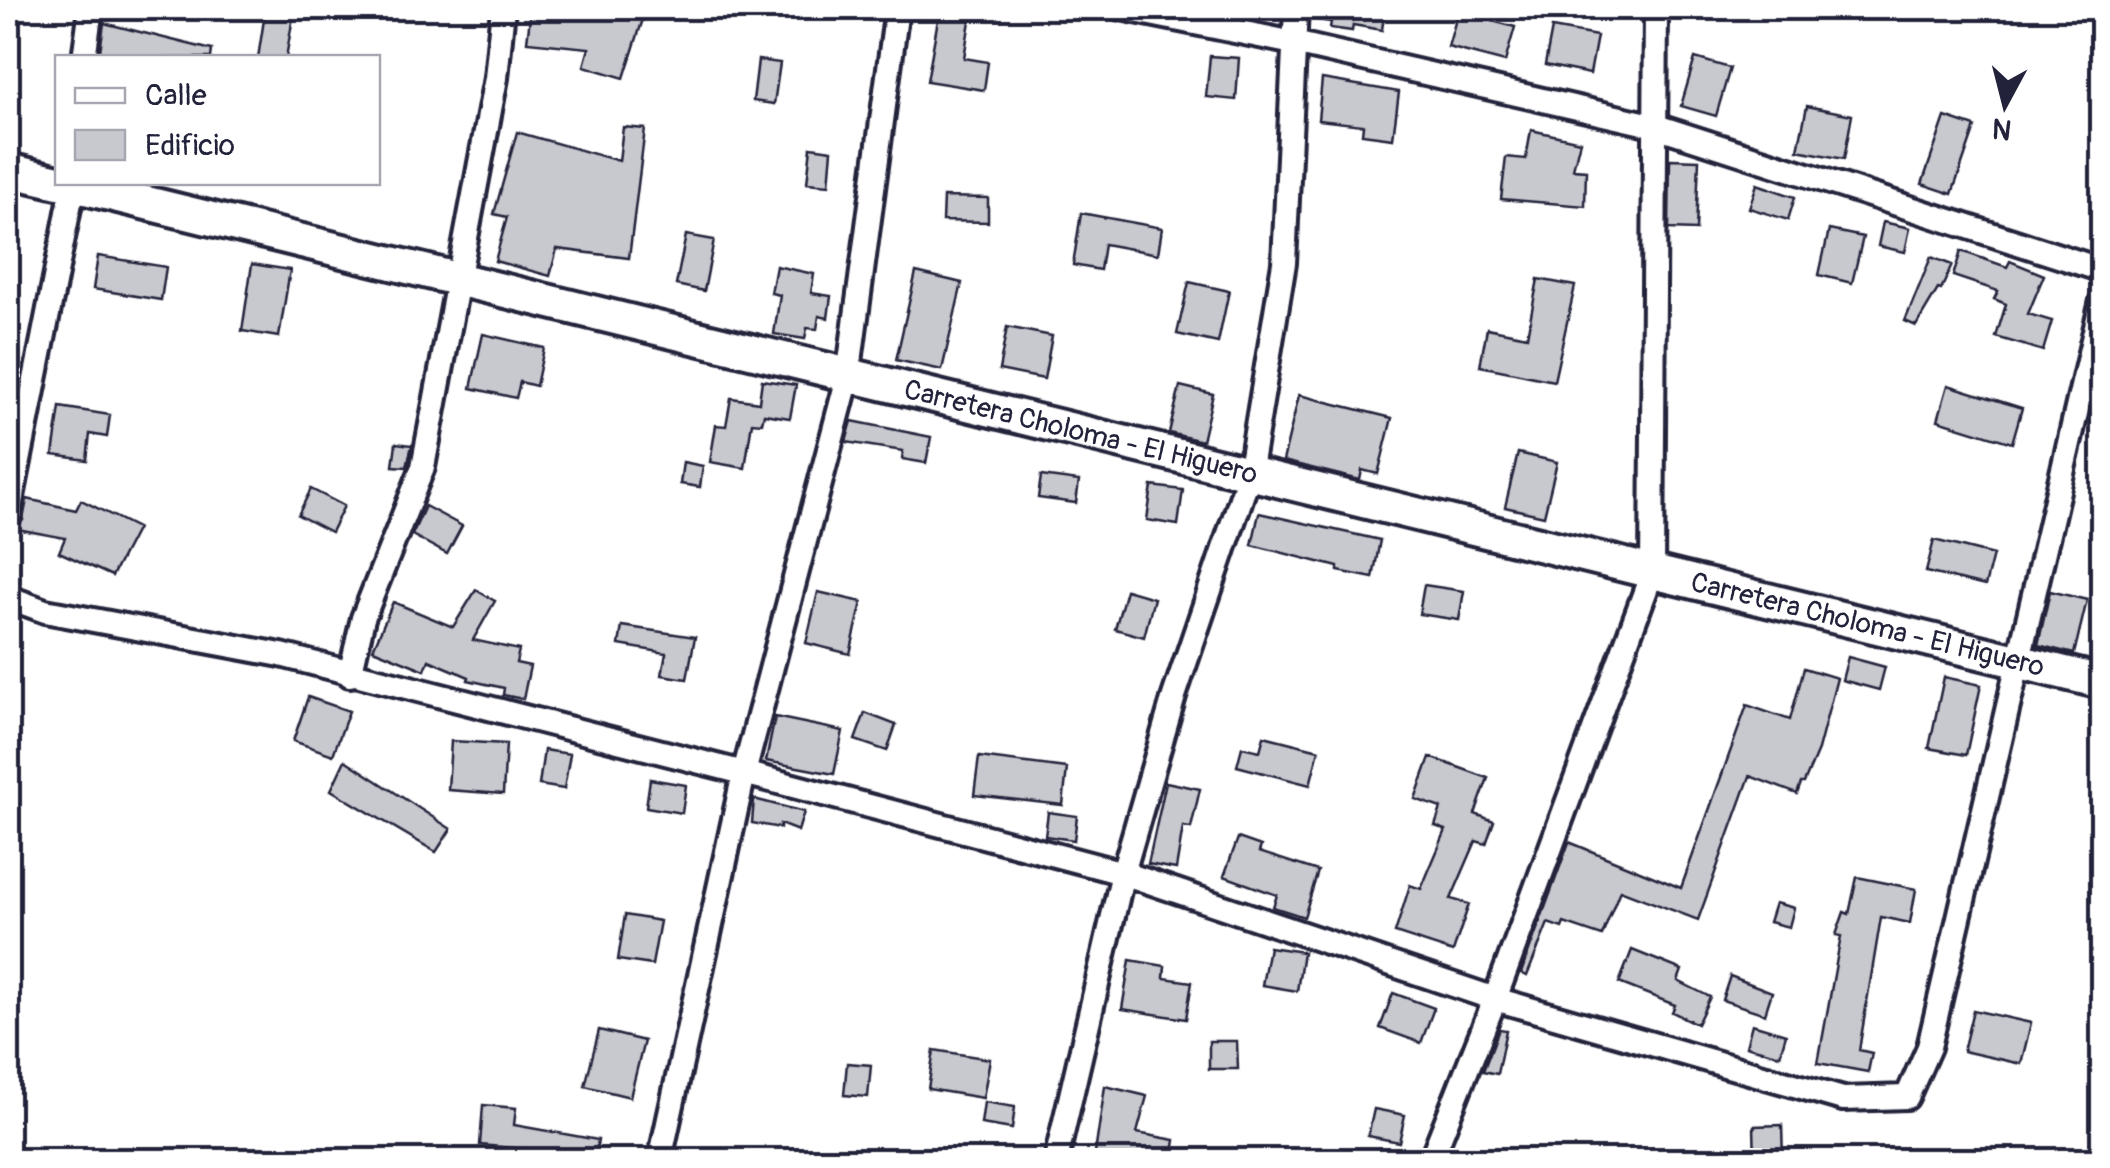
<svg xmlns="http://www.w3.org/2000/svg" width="2110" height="1168" font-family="Pangolin,sans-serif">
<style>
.building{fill:#c8c8cf;stroke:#22223b;stroke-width:2.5}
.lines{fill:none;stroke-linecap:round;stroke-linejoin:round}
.street-casing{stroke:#22223b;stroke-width:30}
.secondary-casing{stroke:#22223b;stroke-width:40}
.street{stroke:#fff;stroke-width:22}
.secondary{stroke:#fff;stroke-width:32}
.labels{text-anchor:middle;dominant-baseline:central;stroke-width:8;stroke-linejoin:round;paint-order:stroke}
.street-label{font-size:28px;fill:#22223b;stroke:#fff}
</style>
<rect width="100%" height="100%" fill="#fff"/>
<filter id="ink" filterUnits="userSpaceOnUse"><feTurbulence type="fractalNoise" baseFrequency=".01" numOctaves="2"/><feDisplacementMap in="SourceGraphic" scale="20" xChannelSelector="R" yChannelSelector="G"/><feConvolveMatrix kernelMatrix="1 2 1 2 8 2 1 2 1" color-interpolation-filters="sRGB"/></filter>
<g filter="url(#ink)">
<g class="building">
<polygon points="531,8 617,8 644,16 624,78 584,66 589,48 527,42"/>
<polygon points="940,8 972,8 964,58 988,62 984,90 927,81"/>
<polygon points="1318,8 1385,8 1382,30 1353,25 1352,31 1330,28 1331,22 1317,20"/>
<polygon points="1458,12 1515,27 1505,62 1448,47"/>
<polygon points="265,13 293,17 286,58 258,58"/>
<polygon points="104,23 212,50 211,58 99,58"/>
<polygon points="1552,28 1597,36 1590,74 1545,65"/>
<polygon points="1210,56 1239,58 1236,100 1206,97"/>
<polygon points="1695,58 1730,68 1716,116 1681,106"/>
<polygon points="758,60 780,63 774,104 753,101"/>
<polygon points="1322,79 1399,92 1393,138 1362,134 1363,125 1318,120"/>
<polygon points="1807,106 1852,115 1844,159 1798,150"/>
<polygon points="1945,117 1975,127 1952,194 1922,184"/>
<polygon points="623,127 645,129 629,258 557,249 550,276 495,261 507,217 494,214 517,132 619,161"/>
<polygon points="1531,130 1580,141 1573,169 1586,170 1585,206 1501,199 1506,157 1526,159"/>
<polygon points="811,147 832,150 829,185 807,183"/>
<polygon points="1670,159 1699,160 1696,230 1669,229"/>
<polygon points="1757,184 1795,197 1788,220 1749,208"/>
<polygon points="943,197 988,198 988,222 942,221"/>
<polygon points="1081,213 1162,228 1158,254 1104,244 1100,270 1073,265"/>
<polygon points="1883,222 1910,228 1905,252 1878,246"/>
<polygon points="1829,230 1863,237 1852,283 1819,275"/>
<polygon points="686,235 714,240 704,291 676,285"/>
<polygon points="1961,251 2007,267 2010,261 2044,275 2028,314 2052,321 2043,351 1996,337 2006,304 1994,299 1998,291 1953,276"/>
<polygon points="98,256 166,267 161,300 93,289"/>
<polygon points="1931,257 1952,265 1941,290 1938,289 1916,326 1905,321"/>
<polygon points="252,264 290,270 279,337 242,331"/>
<polygon points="776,266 814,274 811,293 831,296 828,318 819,316 817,329 807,328 805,339 774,334 780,295 771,293"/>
<polygon points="916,272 962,283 942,370 896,360"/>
<polygon points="1538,279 1575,286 1554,381 1480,366 1487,328 1527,336"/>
<polygon points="1189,282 1229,291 1218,343 1177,334"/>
<polygon points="1007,327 1052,336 1044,379 999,370"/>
<polygon points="483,334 544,348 536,386 520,382 516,398 471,388"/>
<polygon points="762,380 796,385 790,418 764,414 762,423 752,422 745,468 710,462 716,425 726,426 731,398 759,402"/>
<polygon points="1948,385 2022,408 2012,443 1938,420"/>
<polygon points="1180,386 1213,394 1202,441 1169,433"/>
<polygon points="1299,395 1392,418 1378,474 1362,470 1360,480 1283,461"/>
<polygon points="60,407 110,415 107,437 90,434 87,460 53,455"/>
<polygon points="852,421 931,437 926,463 902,459 903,451 846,442"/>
<polygon points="396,443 412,445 407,467 393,466"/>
<polygon points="1518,453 1557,462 1544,516 1505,507"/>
<polygon points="683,462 703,466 700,487 680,484"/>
<polygon points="1041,476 1079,481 1076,503 1038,498"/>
<polygon points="1152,486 1183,490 1178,525 1147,520"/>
<polygon points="311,489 344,506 331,532 298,515"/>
<polygon points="27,499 76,510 81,500 137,528 112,576 59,552 65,538 17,529 23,520"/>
<polygon points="425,506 462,526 447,554 412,535"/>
<polygon points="1259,513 1380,540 1373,578 1338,571 1338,567 1252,545"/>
<polygon points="1934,540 1993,555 1985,586 1926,572"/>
<polygon points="1424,585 1464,591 1459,620 1419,614"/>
<polygon points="476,590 495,601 473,640 519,650 516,663 530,666 523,699 503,695 504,688 468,680 469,677 429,660 425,670 373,649 393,602 453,627"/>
<polygon points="1126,590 1154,598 1144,637 1115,629"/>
<polygon points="2050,591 2087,600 2074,654 2038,645"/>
<polygon points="818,592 862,602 850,654 806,643"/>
<polygon points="622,626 695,637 687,679 662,675 666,653 619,645"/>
<polygon points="1848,657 1885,667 1879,690 1842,680"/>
<polygon points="1804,668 1837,678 1818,750 1804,783 1801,783 1797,794 1750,776 1698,920 1620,890 1602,936 1564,923 1562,928 1548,923 1527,976 1521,973 1569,842 1681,888 1747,705 1790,720"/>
<polygon points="1944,677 1981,685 1966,755 1929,748"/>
<polygon points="308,697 349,711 333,755 293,741"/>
<polygon points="865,713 896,725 887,751 855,740"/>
<polygon points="775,717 843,731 834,774 766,761"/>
<polygon points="1264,736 1319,750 1310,785 1237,766 1242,747 1260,751"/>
<polygon points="451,741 506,744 503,794 448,790"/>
<polygon points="544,750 570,754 564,789 539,785"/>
<polygon points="979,757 1067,768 1063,805 974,795"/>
<polygon points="1430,757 1488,778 1475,814 1494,821 1486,844 1476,841 1451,899 1469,904 1453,952 1395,933 1410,885 1421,889 1446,830 1435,826 1441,808 1415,799"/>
<polygon points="345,760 451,829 436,852 331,790"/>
<polygon points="650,779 686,785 682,813 646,807"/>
<polygon points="1166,782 1200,789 1191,828 1183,827 1176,869 1148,864"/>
<polygon points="754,799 804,812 798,831 780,824 780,828 752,823"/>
<polygon points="1048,812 1077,816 1074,840 1045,836"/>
<polygon points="1238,838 1261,846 1259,852 1318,871 1304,917 1273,907 1277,895 1224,876"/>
<polygon points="1857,877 1916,889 1910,923 1881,917 1859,1050 1872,1053 1868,1072 1818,1063 1841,936 1836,935 1844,912 1849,914"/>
<polygon points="1775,903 1794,908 1789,927 1769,922"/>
<polygon points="625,915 660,921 652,965 618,960"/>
<polygon points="1269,947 1303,952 1297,991 1262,985"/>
<polygon points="1632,950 1682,970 1678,981 1710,997 1697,1024 1672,1012 1675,1005 1619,983"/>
<polygon points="1130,960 1165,966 1164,978 1192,982 1186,1019 1122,1009"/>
<polygon points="1730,976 1772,992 1765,1014 1722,1000"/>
<polygon points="1393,993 1434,1008 1421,1043 1380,1028"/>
<polygon points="1973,1010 2031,1023 2021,1064 1963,1051"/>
<polygon points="1752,1024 1786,1034 1780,1055 1746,1046"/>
<polygon points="1499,1029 1506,1030 1497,1074 1483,1071"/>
<polygon points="599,1030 644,1041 630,1097 585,1086"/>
<polygon points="1209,1041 1237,1041 1238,1069 1209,1069"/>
<polygon points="934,1050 990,1059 983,1098 928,1089"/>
<polygon points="847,1063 871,1065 868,1097 844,1095"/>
<polygon points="1105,1086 1147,1096 1137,1133 1175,1140 1172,1160 1094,1160"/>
<polygon points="984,1102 1015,1107 1012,1129 981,1124"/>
<polygon points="483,1105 516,1108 514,1125 598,1140 594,1160 532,1160 533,1150 480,1145"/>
<polygon points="1374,1109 1405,1115 1399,1142 1368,1136"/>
<polygon points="1782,1125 1783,1160 1755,1160 1754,1126"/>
</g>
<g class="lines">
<g class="street-casing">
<g id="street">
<polyline points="1121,8 1294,43 1656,126 2102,270"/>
<polyline points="84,58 91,8"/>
<polyline points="8,517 74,182"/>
<polyline points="8,592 10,598 45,611 281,655 744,773 1123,873 1495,999 1843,1099 1907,1097 1929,1047 2102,301"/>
<polyline points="350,675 363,618 423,467 496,78 503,8"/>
<polyline points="660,1160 744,773 848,377 897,8"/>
<polyline points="1056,1160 1123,873 1174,696 1249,475 1284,263 1296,8"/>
<polyline points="1431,1160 1495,999 1652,573 1656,8"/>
</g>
</g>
<g class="secondary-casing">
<g id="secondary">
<polyline points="8,170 58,182"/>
<path id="s1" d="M61,182L2102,682"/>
</g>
</g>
<use href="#street" class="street"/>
<use href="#secondary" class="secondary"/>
</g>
</g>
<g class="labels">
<g class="street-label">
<text stroke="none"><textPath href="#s1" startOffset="1050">Carretera Choloma - El Higuero</textPath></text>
<text stroke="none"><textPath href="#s1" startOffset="1860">Carretera Choloma - El Higuero</textPath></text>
</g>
</g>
<rect width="2110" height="1168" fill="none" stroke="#fff" stroke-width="40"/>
<rect x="20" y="20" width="2070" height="1128" fill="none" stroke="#22223b" stroke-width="4" filter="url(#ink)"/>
<rect x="55" y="55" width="325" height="130" fill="#ffffff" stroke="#a7a7b1" stroke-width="2.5"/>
<rect x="75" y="88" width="50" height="15" fill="#ffffff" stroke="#a7a7b1" stroke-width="2.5"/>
<text x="145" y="105" font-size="30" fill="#22223b">Calle</text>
<rect x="75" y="130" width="50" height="30" fill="#c8c8cf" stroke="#a7a7b1" stroke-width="2.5"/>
<text x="145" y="155" font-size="30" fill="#22223b">Edificio</text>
<g transform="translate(2005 105) rotate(187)" stroke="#ffffff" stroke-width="8" paint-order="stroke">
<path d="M0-8L18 38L0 25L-18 38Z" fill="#22223b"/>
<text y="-15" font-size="28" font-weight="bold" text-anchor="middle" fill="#22223b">N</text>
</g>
</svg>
